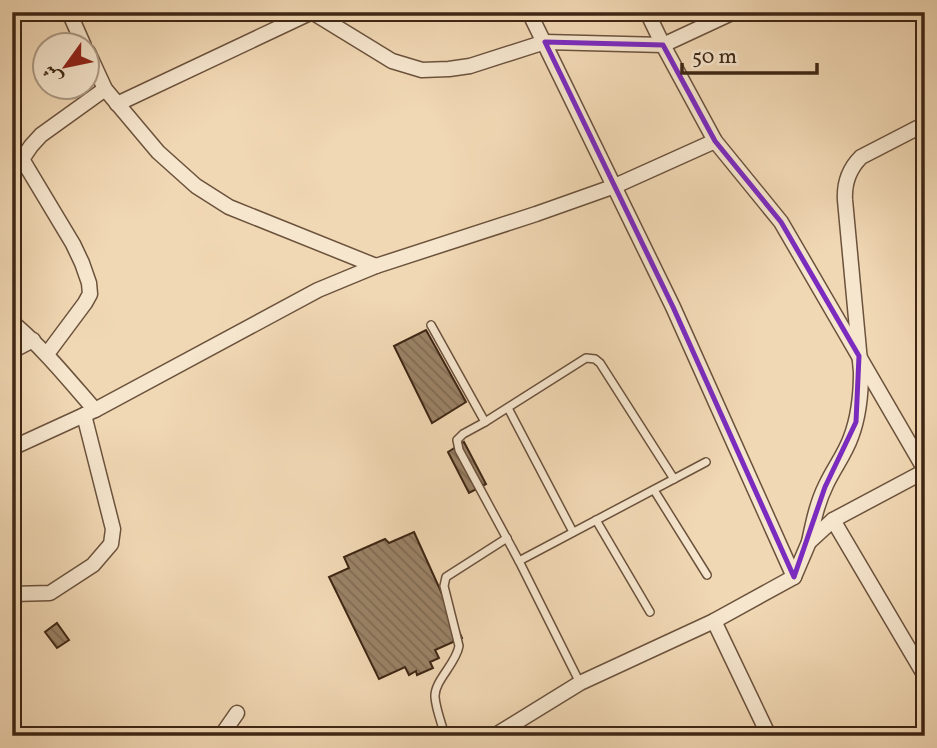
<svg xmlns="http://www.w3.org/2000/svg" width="937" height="748" font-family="Vollkorn,Amiri,serif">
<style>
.building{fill:url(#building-back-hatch);stroke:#3e2614;stroke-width:2}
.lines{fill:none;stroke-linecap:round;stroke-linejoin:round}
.lane-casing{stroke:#6b523c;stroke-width:10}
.street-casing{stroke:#6b523c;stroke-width:17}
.lane{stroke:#f6e6ce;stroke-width:7}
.street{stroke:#f6e6ce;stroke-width:14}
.marked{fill:none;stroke:#7b2cbf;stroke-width:5;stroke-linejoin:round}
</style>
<defs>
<pattern id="building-back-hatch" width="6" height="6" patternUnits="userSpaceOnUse" patternTransform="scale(1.75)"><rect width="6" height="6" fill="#9b8367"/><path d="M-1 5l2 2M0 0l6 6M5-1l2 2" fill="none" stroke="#806b54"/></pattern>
</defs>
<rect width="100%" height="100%" fill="#f1d8b4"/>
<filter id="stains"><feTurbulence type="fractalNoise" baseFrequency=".00286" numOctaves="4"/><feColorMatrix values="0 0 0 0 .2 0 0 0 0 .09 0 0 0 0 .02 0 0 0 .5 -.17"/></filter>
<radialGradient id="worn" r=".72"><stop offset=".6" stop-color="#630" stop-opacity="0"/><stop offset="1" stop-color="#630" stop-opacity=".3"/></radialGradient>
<g class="building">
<polygon points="426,330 466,402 432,423 394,346"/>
<polygon points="464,442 486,484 469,493 448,452"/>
<polygon points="414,532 462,638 435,650 439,658 430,662 433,668 417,675 416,671 409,675 405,667 379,679 329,577 349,568 344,557 385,539 389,543"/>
<polygon points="57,623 69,640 57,648 45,632"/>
</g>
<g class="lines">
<g class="lane-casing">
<g id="lane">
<polyline points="431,325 485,422"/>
<polyline points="508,408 573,532"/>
<polyline points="654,490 707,575"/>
<polyline points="596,520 650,612"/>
<polyline points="519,561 706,462"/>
<polyline points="580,683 519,561 459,450 457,440 463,434 485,422 586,358 595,359 600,363 674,479"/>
<path d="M445,736C442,724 436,710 435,697C434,681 456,664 459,646L444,586L446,577L507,538"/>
</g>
</g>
<g class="street-casing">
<g id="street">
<polyline points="69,12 84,46"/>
<polyline points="312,12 392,61 422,70 449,69 470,66 545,42 663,45 734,12"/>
<polyline points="529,12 673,307 794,577"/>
<polyline points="647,12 663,45 715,141 781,222 925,470"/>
<polyline points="88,52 105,89 158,152 196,186 229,207 376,266"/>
<polyline points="117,104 312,12"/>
<polyline points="22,159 73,244 82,263 89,283 90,294 85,303 47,354"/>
<polyline points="12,174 31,146 41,135 105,89"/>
<path d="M12,322C43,348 68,379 95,410"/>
<polyline points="12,351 33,340"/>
<polyline points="12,448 95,410 318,290 376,266 536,214 615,186 715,141"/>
<polyline points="833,520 925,676"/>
<path d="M809,542C813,523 817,503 826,485C834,468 845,454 851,437C859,416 861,395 861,372L845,200C844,183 849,169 861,157L925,124"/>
<polyline points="12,594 50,593 93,565 111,544 113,529 84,415"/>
<polyline points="714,621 769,736"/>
<polyline points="221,736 237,713"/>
<polyline points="494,736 580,683 714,621 794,577 809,542 833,520 925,471"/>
</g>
</g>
<use href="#lane" class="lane"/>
<use href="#street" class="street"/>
</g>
<path class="marked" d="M545,42L663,45L715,141L781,222L859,356L856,422L825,487L794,577L673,307Z"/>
<rect width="937" height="748" fill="none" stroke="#f1d8b4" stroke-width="42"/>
<rect x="14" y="14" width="909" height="720" fill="none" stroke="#3e2614" stroke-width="3.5"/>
<rect x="21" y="21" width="895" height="706" fill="none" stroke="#3e2614" stroke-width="2"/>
<g transform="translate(66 66) rotate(237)"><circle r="33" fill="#f6e6ce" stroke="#ac9984" stroke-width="2"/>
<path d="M0-5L12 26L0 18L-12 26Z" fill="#8f2418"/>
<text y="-10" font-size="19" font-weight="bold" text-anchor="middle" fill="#3e2614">ش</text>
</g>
<path d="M682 63v10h135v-10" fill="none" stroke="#3e2614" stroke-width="3.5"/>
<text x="692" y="63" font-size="21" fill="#3e2614" stroke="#f6e6ce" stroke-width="5" paint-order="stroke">50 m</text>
<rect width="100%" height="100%" filter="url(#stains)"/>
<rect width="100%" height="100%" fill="url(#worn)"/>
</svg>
